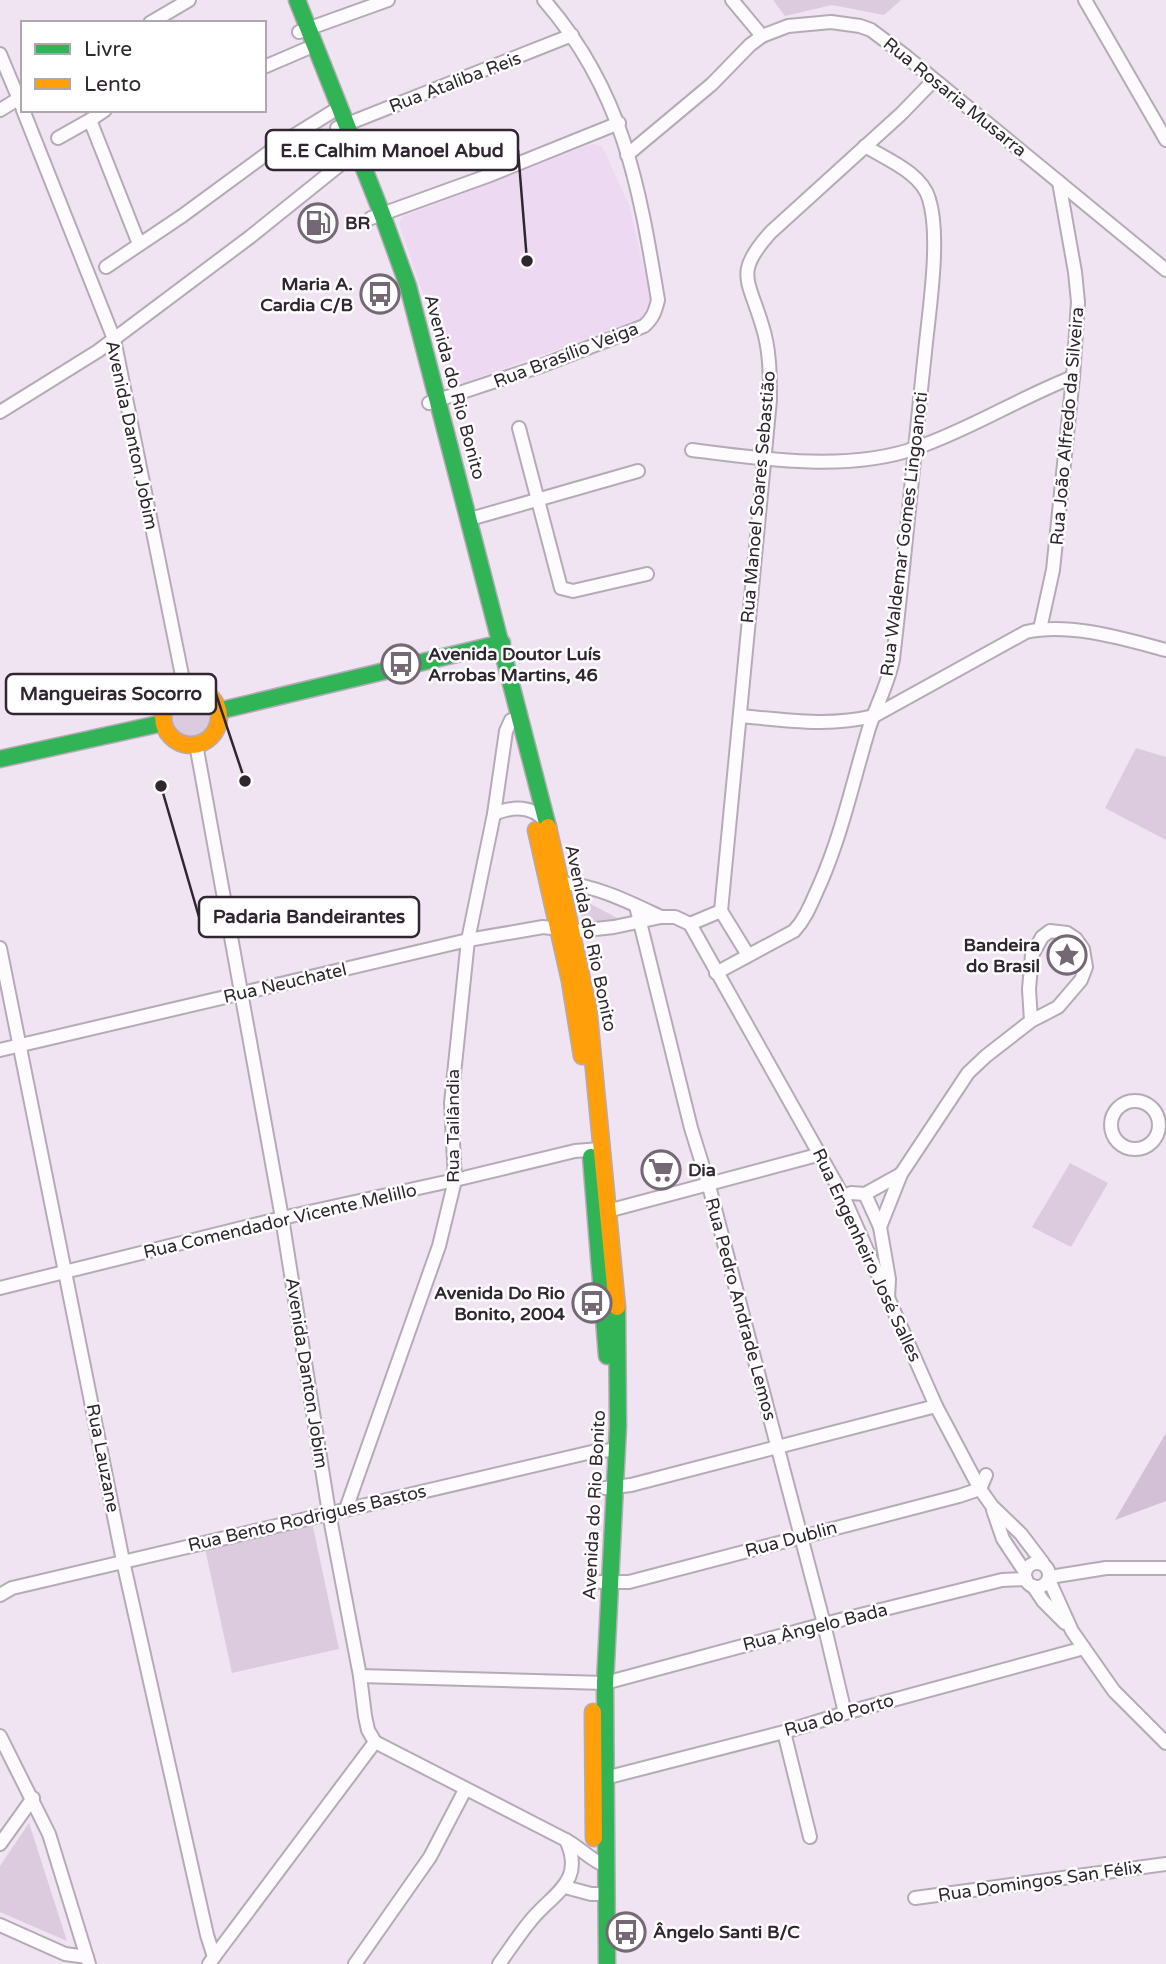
<svg xmlns="http://www.w3.org/2000/svg" width="1166" height="1964" font-family="'Varela Round',sans-serif">
<style>
.built{fill:#eed9f2}
.green{fill:#dccbdf}
.forest{fill:#d3c0d6}
.lines{fill:none;stroke-linecap:round;stroke-linejoin:round}
.street-casing{stroke:#b5abb7;stroke-width:16}
.fast-casing{stroke:#b5abb7;stroke-width:19}
.slow-casing{stroke:#b5abb7;stroke-width:19}
.street{stroke:#fdfbfd;stroke-width:12}
.fast{stroke:#30b455;stroke-width:16}
.slow{stroke:#ff9f0a;stroke-width:16}
.labels{text-anchor:middle;dominant-baseline:central;stroke-width:5;stroke-linejoin:round;paint-order:stroke}
.street-label{font-size:18px;fill:#2f2630;stroke:#fff}
.poi-label{font-size:18px;font-weight:bold;fill:#2f2630;stroke:#fff;text-anchor:start}
.leader{fill:none;stroke:#2f2630;stroke-width:2.5}
.callout-dot{fill:#2f2630;stroke:#fff;stroke-width:2.5}
.callout{fill:#fff;stroke:#2f2630;stroke-width:2.5}
.callout-label{font-size:19px;text-anchor:middle;font-weight:bold;fill:#2f2630}
</style>
<rect width="100%" height="100%" fill="#f0e3f2"/>
<polygon class="built" points="592,144 602,146 629,205 650,296 650,305 643,319 463,383 455,381 451,376 400,226 400,221 404,216"/>
<g class="green">
<polygon points="773,0 901,0 884,15 832,5 785,16"/>
<circle cx="190" cy="717" r="20"/>
<polygon points="1136,748 1166,757 1166,840 1105,808"/>
<polygon points="581,899 625,922 587,925 577,908"/>
<polygon points="1070,1163 1108,1183 1071,1247 1032,1227"/>
<polygon points="305,1521 313,1527 339,1649 232,1673 204,1544"/>
<polygon points="29,1823 67,1941 0,1912 0,1866"/>
</g>
<polygon class="forest" points="1166,1433 1166,1501 1115,1520"/>
<g class="lines">
<g class="street-casing">
<g id="street">
<polyline points="732,0 762,36"/>
<polyline points="1085,0 1166,140"/>
<polyline points="150,23 189,0"/>
<polyline points="299,32 388,0"/>
<polyline points="0,54 23,109"/>
<polyline points="264,67 306,49"/>
<polyline points="0,110 23,96"/>
<polyline points="23,110 114,339 185,690"/>
<polyline points="90,120 105,110"/>
<polyline points="337,128 572,35"/>
<polyline points="58,138 90,120 139,244"/>
<polyline points="627,155 712,84 750,45 762,36 788,26 831,22 860,26 871,30 903,54 1166,270"/>
<polyline points="371,218 490,175 619,123"/>
<polyline points="106,267 182,216 280,144 340,107"/>
<path d="M429,403L541,366L644,326C653,318 655,312 658,300C639,185 623,91 544,0"/>
<polyline points="0,412 98,351 250,237 357,151"/>
<polyline points="519,428 561,588 573,591 647,574"/>
<path d="M692,450C761,459 849,472 916,448C971,429 1019,398 1073,377"/>
<polyline points="470,519 638,471"/>
<polyline points="1040,629 1053,570 1073,377 1078,302 1075,272 1059,182"/>
<path d="M740,716C785,720 829,727 874,716L1026,632C1069,622 1124,639 1166,650"/>
<path d="M196,744L282,1218L329,1513L360,1676L365,1716L368,1730L375,1742L566,1840C581,1848 590,1860 606,1866"/>
<path d="M494,814C513,806 533,805 547,823"/>
<path d="M562,883C598,886 629,902 661,917"/>
<polyline points="636,906 691,1128 709,1186 824,1624 845,1713"/>
<polyline points="690,924 721,911"/>
<polyline points="0,948 123,1561 207,1935 214,1957 209,1964"/>
<path d="M748,955L721,911L770,400C770,375 770,349 762,325C748,278 734,273 771,232L901,114L934,80"/>
<path d="M716,973L794,931C807,917 812,901 820,884C841,836 852,786 867,735C874,709 888,686 893,659C905,557 914,454 925,352C929,311 941,237 929,199C922,173 886,159 865,146"/>
<polyline points="0,1050 468,940 543,927 577,931 614,927 661,917 675,917 690,924 843,1196 936,1406 980,1489 992,1506 1021,1534 1043,1563"/>
<circle cx="1135" cy="1125" r="24"/>
<polyline points="865,1194 880,1227 889,1279 888,1299"/>
<polyline points="843,1196 851,1193 865,1194 901,1174"/>
<polyline points="600,1213 821,1154"/>
<polyline points="880,1227 901,1174 968,1073 986,1056 1031,1021 1058,1007 1081,980 1086,967 1083,949 1076,939 1067,933 1050,931 1042,937 1032,955 1029,989 1031,1021"/>
<polyline points="0,1288 282,1218 455,1180 575,1151 600,1149"/>
<polyline points="605,1488 631,1485 936,1406"/>
<polyline points="346,1509 439,1246 455,1180 451,1103 468,940 494,814 506,731 511,720"/>
<polyline points="993,1510 1003,1539 1025,1572"/>
<circle cx="1037" cy="1575" r="12"/>
<polyline points="1050,1577 1106,1568 1166,1568"/>
<polyline points="1049,1580 1072,1631 1114,1691 1166,1743"/>
<polyline points="600,1582 629,1582 959,1496 980,1489 986,1475"/>
<polyline points="1033,1586 1043,1601 1065,1623"/>
<polyline points="0,1595 12,1588 596,1451 617,1450"/>
<polyline points="360,1676 605,1683 824,1624 1002,1580 1026,1579"/>
<polyline points="784,1732 810,1837"/>
<polyline points="0,1736 49,1834 89,1964"/>
<polyline points="601,1779 784,1732 845,1713 1084,1648"/>
<polyline points="0,1844 33,1798"/>
<polyline points="565,1887 591,1894 606,1894"/>
<polyline points="915,1898 1166,1864"/>
<polyline points="0,1925 65,1954 87,1957"/>
<polyline points="214,1957 375,1742"/>
<polyline points="355,1964 430,1857 465,1790"/>
<path d="M499,1964C510,1949 520,1933 532,1919C555,1892 585,1881 566,1840"/>
</g>
</g>
<g class="fast-casing">
<g id="fast">
<polyline points="297,0 382,214 408,286 548,827"/>
<polyline points="218,711 502,643"/>
<polyline points="0,759 163,723"/>
<polyline points="591,1157 607,1356"/>
<polyline points="607,1964 605,1683 618,1426 617,1307"/>
</g>
</g>
<g class="slow-casing">
<g id="slow">
<circle cx="191" cy="717" r="28"/>
<polyline points="548,827 588,1007 617,1307"/>
<polyline points="536,830 570,981 582,1056"/>
<polyline points="593,1712 594,1838"/>
</g>
</g>
<use href="#street" class="street"/>
<use href="#fast" class="fast"/>
<use href="#slow" class="slow"/>
</g>
<defs>
<g id="fuel-ring" transform="scale(2.0125)"><circle r="9.5" fill="#fff" stroke="#736874" stroke-width="1.5"/><path d="M-5.5-6h7V0h2V4h1.3V-2.5L3-4.5l.8-.8L6-3V5H2.5V1h-1V6h-7ZM-4.2-4.7v3.2H.2V-4.7Z" fill="#736874"/></g>
<g id="bus-ring" transform="scale(2.0125)"><circle r="9.5" fill="#fff" stroke="#736874" stroke-width="1.5"/><path d="M-5-6H5V4H4V6H2V4H-2V6H-4V4H-5ZM-3.5-4V0h7V-4ZM-3.5 1.2v1.5H-2V1.2ZM2 1.2v1.5H3.5V1.2Z" fill="#736874"/></g>
<g id="sight-ring" transform="scale(2.0125)"><circle r="9.5" fill="#fff" stroke="#736874" stroke-width="1.5"/><path d="M0-6L1.8-2.2L6-1.7L2.9 1.2L3.7 5.4L0 3.3L-3.7 5.4L-2.9 1.2L-6-1.7L-1.8-2.2Z" fill="#736874"/></g>
<g id="supermarket-ring" transform="scale(2.0125)"><circle r="9.5" fill="#fff" stroke="#736874" stroke-width="1.5"/><path d="M-6-5.5h2.5l.6 2H6L4.5 2H-2.5L-4.4-4H-6ZM-1.5 3.2a1.3 1.3 0 1 0 .1 0ZM3 3.2a1.3 1.3 0 1 0 .1 0Z" fill="#736874"/></g>
</defs>
<g fill-rule="evenodd">
<use href="#fuel-ring" x="318" y="223"/>
<use href="#bus-ring" x="380" y="294"/>
<use href="#bus-ring" x="401" y="664"/>
<use href="#sight-ring" x="1067" y="955"/>
<use href="#supermarket-ring" x="661" y="1170"/>
<use href="#bus-ring" x="592" y="1303"/>
<use href="#bus-ring" x="626" y="1932"/>
</g>
<g class="labels">
<g class="street-label">
<text transform="translate(455 82) rotate(-21)">Rua Ataliba Reis</text>
<text transform="translate(955 97) rotate(39)">Rua Rosaria Musarra</text>
<text transform="translate(566 355) rotate(-21)">Rua Brasílio Veiga</text>
<text transform="translate(455 387) rotate(75)">Avenida do Rio Bonito</text>
<text transform="translate(1067 426) rotate(-85)">Rua João Alfredo da Silveira</text>
<text transform="translate(132 435) rotate(78)">Avenida Danton Jobim</text>
<text transform="translate(758 497) rotate(-85)">Rua Manoel Soares Sebastião</text>
<text transform="translate(904 534) rotate(-83)">Rua Waldemar Gomes Lingoanoti</text>
<text transform="translate(591 938) rotate(78)">Avenida do Rio Bonito</text>
<text transform="translate(285 983) rotate(-13)">Rua Neuchatel</text>
<text transform="translate(453 1126) rotate(-90)">Rua Tailândia</text>
<text transform="translate(280 1221) rotate(-13)">Rua Comendador Vicente Melillo</text>
<text transform="translate(867 1255) rotate(65)">Rua Engenheiro José Salles</text>
<text transform="translate(741 1309) rotate(75)">Rua Pedro Andrade Lemos</text>
<text transform="translate(307 1373) rotate(81)">Avenida Danton Jobim</text>
<text transform="translate(103 1458) rotate(79)">Rua Lauzane</text>
<text transform="translate(594 1505) rotate(-87)">Avenida do Rio Bonito</text>
<text transform="translate(307 1518) rotate(-13)">Rua Bento Rodrigues Bastos</text>
<text transform="translate(791 1539) rotate(-15)">Rua Dublin</text>
<text transform="translate(815 1627) rotate(-14)">Rua Ângelo Bada</text>
<text transform="translate(839 1715) rotate(-16)">Rua do Porto</text>
<text transform="translate(1040 1881) rotate(-8)">Rua Domingos San Félix</text>
</g>
<g class="poi-label">
<text x="345" y="223">BR</text>
<text x="353" y="284" text-anchor="end">Maria A.<tspan x="353" dy="21">Cardia C/B</tspan></text>
<text x="428" y="654">Avenida Doutor Luís<tspan x="428" dy="21">Arrobas Martins, 46</tspan></text>
<text x="1040" y="945" text-anchor="end">Bandeira<tspan x="1040" dy="21">do Brasil</tspan></text>
<text x="688" y="1170">Dia</text>
<text x="565" y="1293" text-anchor="end">Avenida Do Rio<tspan x="565" dy="21">Bonito, 2004</tspan></text>
<text x="653" y="1932">Ângelo Santi B/C</text>
</g>
</g>
<path class="leader" d="M527 261L518 150M245 781L216 694M161 786L199 917"/>
<g class="callout-dot">
<circle cx="527" cy="261" r="7"/>
<circle cx="245" cy="781" r="7"/>
<circle cx="161" cy="786" r="7"/>
</g>
<g class="callout">
<rect x="266" y="130" width="252" height="40" rx="7"/>
<rect x="6" y="674" width="210" height="40" rx="7"/>
<rect x="199" y="897" width="220" height="40" rx="7"/>
</g>
<g class="callout-label">
<text x="392" y="157">E.E Calhim Manoel Abud</text>
<text x="111" y="700">Mangueiras Socorro</text>
<text x="309" y="923">Padaria Bandeirantes</text>
</g>
<rect x="21" y="21" width="245" height="91" fill="#ffffff" stroke="#aca8ac" stroke-width="2"/>
<rect x="35" y="44" width="35" height="10" fill="#30b455" stroke="#aca8ac" stroke-width="2"/>
<text x="84" y="56" font-size="21" fill="#2f2630">Livre</text>
<rect x="35" y="79" width="35" height="10" fill="#ff9f0a" stroke="#aca8ac" stroke-width="2"/>
<text x="84" y="91" font-size="21" fill="#2f2630">Lento</text>
</svg>
